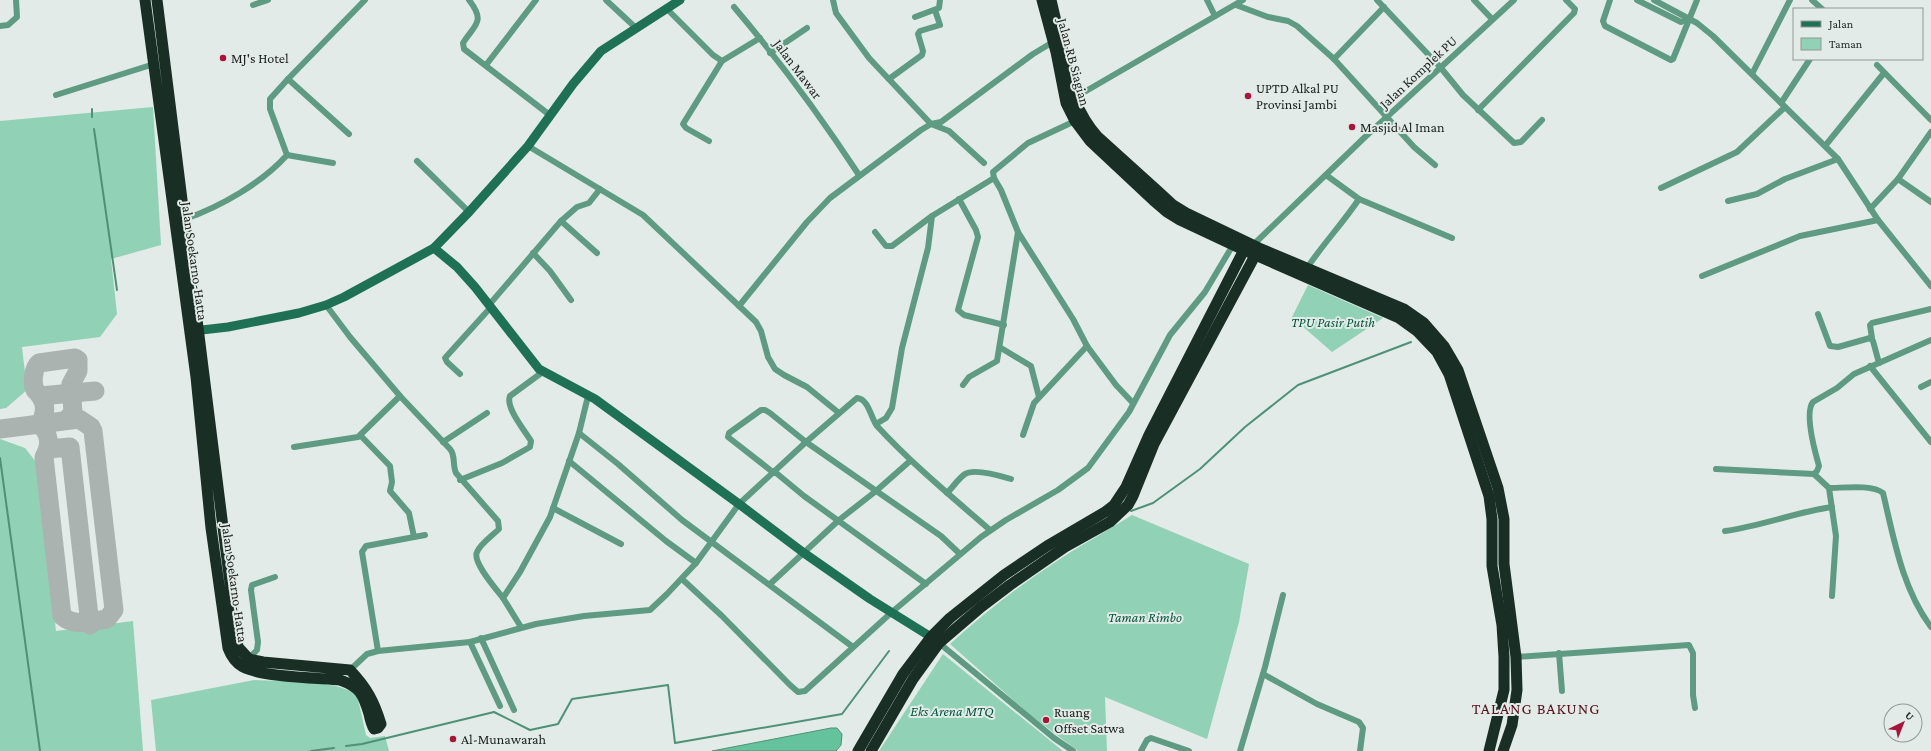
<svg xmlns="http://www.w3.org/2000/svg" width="1931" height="751" font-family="'Crimson Pro',serif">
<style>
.green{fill:#91d1b5}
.water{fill:#64c29d;stroke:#4e9177}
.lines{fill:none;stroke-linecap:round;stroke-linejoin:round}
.stream{stroke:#4e9177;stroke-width:2}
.taxiway{stroke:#abb3b0;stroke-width:19}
.street{stroke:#5e9b82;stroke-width:6}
.secondary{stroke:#1e7155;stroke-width:9}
.highway{stroke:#192f26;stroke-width:11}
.poi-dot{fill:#aa1439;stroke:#e2ebe7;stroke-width:1.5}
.labels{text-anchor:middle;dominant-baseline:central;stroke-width:4;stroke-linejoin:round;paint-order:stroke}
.poi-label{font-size:14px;fill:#1b1f1d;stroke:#e2ebe7;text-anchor:start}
.street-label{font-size:14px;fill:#1b1f1d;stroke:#e2ebe7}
.park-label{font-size:14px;font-style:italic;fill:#05563e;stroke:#e2ebe7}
.quarter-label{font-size:16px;letter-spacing:1px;fill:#58131f;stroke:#e2ebe7}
</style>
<rect width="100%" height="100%" fill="#e2ebe7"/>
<g class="green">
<polygon points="153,107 161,245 111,259 117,314 100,337 22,347 27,390 6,408 0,409 0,121"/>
<polygon points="1308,285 1383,318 1332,352 1292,317"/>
<polygon points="0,439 25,448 36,462 56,631 133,621 143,751 0,751"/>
<path d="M1132,515L1249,564L1239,622L1207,739L1105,697L1107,751H1078L1029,714L950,644C983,614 1017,587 1054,563C1079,546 1107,531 1132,515Z"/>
<polygon points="943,654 1063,751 879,751"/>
<path d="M254,680C284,682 332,678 357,695L366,735L370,738L385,736L389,751H156L151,700Z"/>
</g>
<polygon class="water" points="831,728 837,728 842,734 841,745 836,751 712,751"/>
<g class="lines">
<g class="stream">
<polyline points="92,109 92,117"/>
<polyline points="94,129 117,290"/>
<polyline points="0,458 40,751"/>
<polyline points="1131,511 1153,503 1200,469 1245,427 1298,385 1411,342"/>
<polyline points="346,746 362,744 494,712 530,730 558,724 572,699 668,685 675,743 842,714 889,651"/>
<polyline points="311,751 334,748"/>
</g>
<g class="taxiway">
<polyline points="40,396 95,391"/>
<path d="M0,429L79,419L91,427L93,431L114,610L107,619C92,621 74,627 62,616L44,457C51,446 50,433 39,424C45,416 47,407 41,397C40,395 37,392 35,390C32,383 33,368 39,363L75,358L78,360V371L71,384L73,413L66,420"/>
<polyline points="48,449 70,447 90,625"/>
</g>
<g class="street">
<path d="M469,0C486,22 475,24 463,43L464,49L551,116"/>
<polyline points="606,0 636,28"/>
<polyline points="833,0 836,13 869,58 931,124 949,131 984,163"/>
<polyline points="1207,0 1215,16"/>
<polyline points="1377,0 1441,68 1463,95 1514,143 1521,142 1542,120"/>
<polyline points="1474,0 1492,19"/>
<polyline points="1610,0 1603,21 1605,26 1671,60 1673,59 1697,0"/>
<polyline points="1637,0 1681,22 1689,19"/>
<polyline points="1654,0 1697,23 1713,36 1838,159 1878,220 1931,286"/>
<polyline points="1812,0 1822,9"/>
<polyline points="253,5 268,0"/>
<polyline points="1236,5 1268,17 1288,21 1297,26 1334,59 1414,147 1435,165"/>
<path d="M734,7C779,60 821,117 859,175"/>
<polyline points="666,8 713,55 722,61 760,38"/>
<polyline points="915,17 939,8 940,0"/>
<polyline points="0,26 8,25 17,17 16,0"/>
<polyline points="770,53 807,28"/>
<polyline points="1334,59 1384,7"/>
<polyline points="486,65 536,0"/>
<polyline points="1877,65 1931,120"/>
<polyline points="1752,74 1790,0"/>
<polyline points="288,79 349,134"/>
<polyline points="889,79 922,55 923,51 918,34 920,31 940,25 935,10"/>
<polyline points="56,95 154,64"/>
<polyline points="1074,98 1243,0"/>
<polyline points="1781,103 1810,59"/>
<polyline points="1478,110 1574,13 1575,9 1566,0"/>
<polyline points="709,141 686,128 683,124 722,61"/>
<polyline points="528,146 643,215 756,322 761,331 768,357 775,369 784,375 807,387 839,413"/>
<polyline points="1825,146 1884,73"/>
<polyline points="287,155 333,163"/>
<polyline points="417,161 469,212"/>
<polyline points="1326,175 1359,199 1452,238"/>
<polyline points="994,178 993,172 1028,143 1075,121"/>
<polyline points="1898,179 1931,202"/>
<polyline points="1661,188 1737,152 1785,107"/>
<polyline points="959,199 976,230 978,237 958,310 964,315 1004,325"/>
<polyline points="1728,201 1757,194 1785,179 1838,159"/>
<polyline points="1870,209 1898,179 1931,132"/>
<path d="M185,219C220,207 262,183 287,155L270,109V99L288,79L365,0"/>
<polyline points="561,221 597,253"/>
<polyline points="875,232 886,246 892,246 932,216 994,178 1001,190 1018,232 1073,319 1087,346 1116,385 1132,402"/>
<polyline points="1253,245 1365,137 1514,0"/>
<polyline points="533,253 550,271 571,300"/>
<path d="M1307,268C1323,244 1343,223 1359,199"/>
<polyline points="1702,276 1800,236 1878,220"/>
<path d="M326,305L350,337L400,396L450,449C456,456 452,464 456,473L498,521L499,529C493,535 480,544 477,552C472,562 496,589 503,598"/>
<polyline points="489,305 561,221 577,207 589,203 600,189"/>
<polyline points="739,306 807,222 830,198 921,130 931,124 941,122 1033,54 1053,42"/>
<polyline points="1818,314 1830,346 1838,347 1870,338 1873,341 1879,363"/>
<polyline points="1872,338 1870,325 1872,323 1931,309"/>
<polyline points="1001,348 1031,366 1039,397"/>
<polyline points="1870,366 1931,442"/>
<polyline points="460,374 447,362 445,358 491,307"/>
<polyline points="963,385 969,377 997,361 1018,232"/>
<polyline points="1921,387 1931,382"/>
<polyline points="876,424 886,418 892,408 902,348 928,248 932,216"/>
<polyline points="579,433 618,464 682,520 853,647"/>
<polyline points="1023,435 1034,403 1087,346"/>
<polyline points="361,436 390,466 392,482 390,491 409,513 414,537"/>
<polyline points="443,442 487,413"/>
<polyline points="294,447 358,437 400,396"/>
<polyline points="569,461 666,541 696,563"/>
<path d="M1716,469L1814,474L1817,471L1819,466C1815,452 1804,413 1813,402L1837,388L1854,374L1931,340"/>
<polyline points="775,472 804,496 926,584"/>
<polyline points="774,473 728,437 729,433 761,410 765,410 770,413 806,442 941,536 960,554"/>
<path d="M1814,474L1829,488C1843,488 1872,484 1883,493C1894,539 1902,588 1931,627"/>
<path d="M460,480L502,463L530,447L531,441C525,431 505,407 510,396L544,371"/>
<polyline points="1829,488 1836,536 1832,596"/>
<path d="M947,493C953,487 958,479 965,474C974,468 1001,476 1011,479"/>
<polyline points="553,508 621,544"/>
<path d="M1725,531C1762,526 1796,512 1832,507"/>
<polyline points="682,579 722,616 790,685 798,692 805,691 892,612 981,537 1006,520 1058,490 1088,468 1129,412 1170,335 1205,292 1233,245"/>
<polyline points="770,584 839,520 876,491 910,461"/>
<polyline points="521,627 503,598 520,572 550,517 579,433 588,396"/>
<polyline points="481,638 514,710"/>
<polyline points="470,642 500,706"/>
<polyline points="939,643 1054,738 1073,751"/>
<polyline points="378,651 362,552 366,546 425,535"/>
<polyline points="1559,653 1562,691"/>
<polyline points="1516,657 1689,645 1693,653 1693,695 1695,708"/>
<polyline points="247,660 257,650 258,642 251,590 252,585 275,577"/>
<path d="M350,670L367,654L378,651L470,642L536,624L584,616L650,610L667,594L696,563L739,504L806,442L857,398C869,399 871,419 877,426C912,464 952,497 990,530"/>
<polyline points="1263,674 1317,704 1359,722 1363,728 1360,751"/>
<polyline points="1141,751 1147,740 1151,738 1189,751"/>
<polyline points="1240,751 1265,667 1283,595"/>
</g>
<g class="secondary">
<polyline points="434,248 457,267 475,287 539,369 595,399 739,504 804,553 870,599 931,637"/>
<polyline points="193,331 228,327 299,313 326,305 344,297 434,248 469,212 528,146 573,84 601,51 680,0"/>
</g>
<g class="highway">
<path d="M145,0L196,377L211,528L228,648C231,656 236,663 243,667C262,677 316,678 340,680C360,687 363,694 369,714C370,719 371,724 374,729L378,728L381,724C374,701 367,688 350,670L263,662L249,659L238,647L157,0"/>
<polyline points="1042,0 1056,52 1066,103 1075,121 1090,141 1153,200 1167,212 1180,220 1244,250 1399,318 1417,331 1437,352 1449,374 1489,496 1492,519 1492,566 1502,625 1504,657 1504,690 1489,751"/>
<path d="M1051,0L1074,98C1080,112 1086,124 1097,136L1159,192L1173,205L1186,213L1259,248L1404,309L1424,323L1444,346L1458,370L1498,488L1504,519V564L1516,657L1517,690L1512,725L1503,751"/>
<polyline points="858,751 903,674 931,637 950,618 1004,575 1047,546 1105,512 1114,505 1126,487 1149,435 1247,244"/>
<polyline points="871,751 913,679 939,643 981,607 1010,585 1065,547 1110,522 1128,505 1133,496 1154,444 1258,250"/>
</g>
</g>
<g class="poi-dot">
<circle cx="223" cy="58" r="4"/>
<circle cx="1248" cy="96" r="4"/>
<circle cx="1352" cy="127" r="4"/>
<circle cx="1046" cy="720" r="4"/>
<circle cx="453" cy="739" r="4"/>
</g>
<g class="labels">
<g class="poi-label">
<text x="231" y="58">MJ's Hotel</text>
<text x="1256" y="88">UPTD Alkal PU<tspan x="1256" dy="16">Provinsi Jambi</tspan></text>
<text x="1360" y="127">Masjid Al Iman</text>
<text x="1054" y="712">Ruang<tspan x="1054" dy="16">Offset Satwa</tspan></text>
<text x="461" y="739">Al-Munawarah</text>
</g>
<g class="street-label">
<text transform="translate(1074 62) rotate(75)">Jalan RB Siagian</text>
<text transform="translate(798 69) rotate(53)">Jalan Mawar</text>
<text transform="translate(1418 72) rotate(-43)">Jalan Komplek PU</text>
<text transform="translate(195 261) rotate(82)">Jalan Soekarno-Hatta</text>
<text transform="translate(235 583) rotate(82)">Jalan Soekarno-Hatta</text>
</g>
<g class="park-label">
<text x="1333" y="322">TPU Pasir Putih</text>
<text x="1145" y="617">Taman Rimbo</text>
<text x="952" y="711">Eks Arena MTQ</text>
</g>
<g class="quarter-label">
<text x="1536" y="708">TALANG BAKUNG</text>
</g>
</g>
<rect x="1793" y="8" width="130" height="52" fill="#e2ebe7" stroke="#929996"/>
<rect x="1801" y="21" width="20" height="6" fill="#1e7155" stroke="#929996"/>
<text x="1829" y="28" font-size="12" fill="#1b1f1d">Jalan</text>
<rect x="1801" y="38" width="20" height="12" fill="#91d1b5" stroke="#929996"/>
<text x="1829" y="48" font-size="12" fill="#1b1f1d">Taman</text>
<g transform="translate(1903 723) rotate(43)"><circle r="19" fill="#e2ebe7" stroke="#929996"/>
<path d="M0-3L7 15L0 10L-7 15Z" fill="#aa1439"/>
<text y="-6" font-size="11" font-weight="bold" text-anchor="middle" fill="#1b1f1d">U</text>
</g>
</svg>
